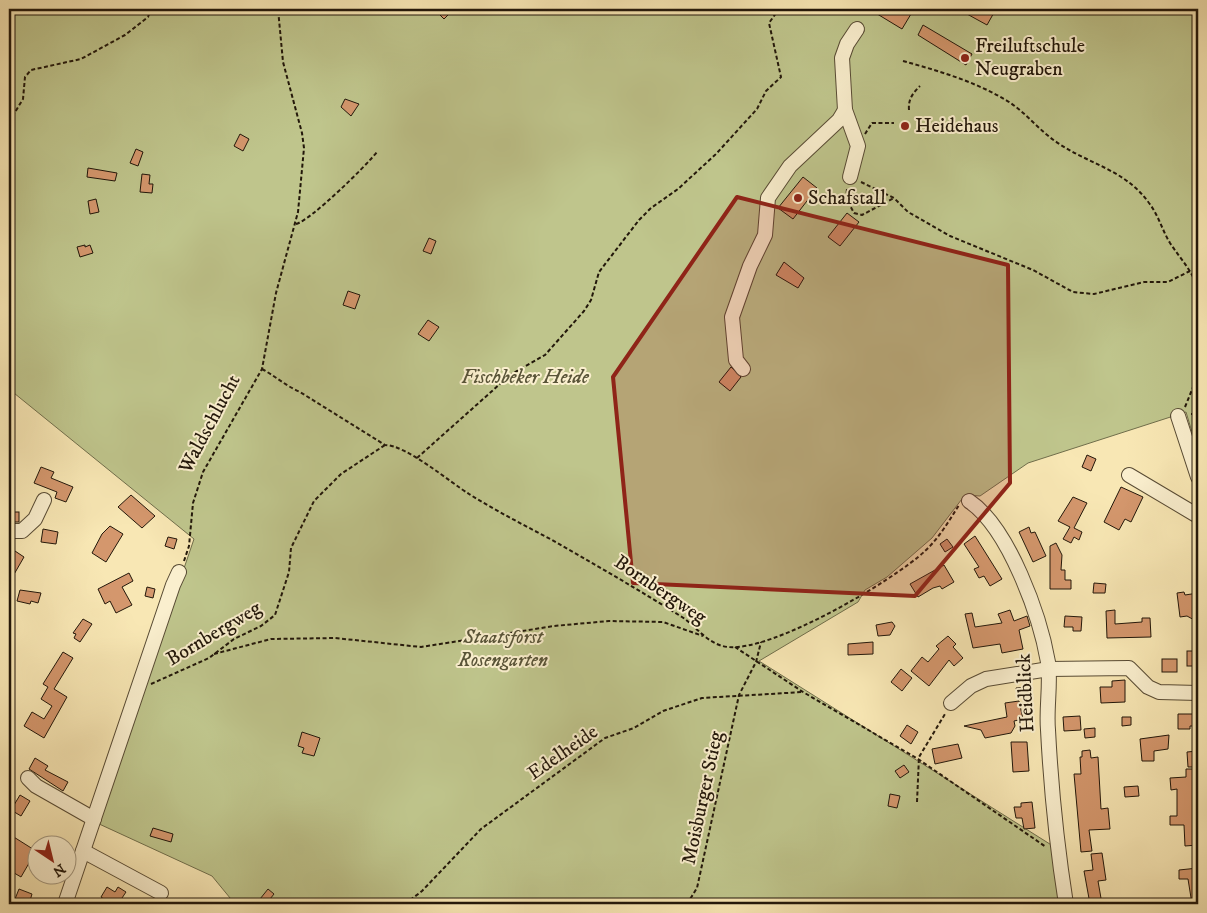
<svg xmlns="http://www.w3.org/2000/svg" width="1207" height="913" font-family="'IM FELL DW Pica',serif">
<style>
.green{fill:#bfc58c;stroke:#706e4b}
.building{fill:#d4976d;stroke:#22170a}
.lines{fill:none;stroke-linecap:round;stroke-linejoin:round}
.minor-casing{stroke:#584b34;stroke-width:16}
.path{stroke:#22170a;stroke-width:2;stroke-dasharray:4 2.5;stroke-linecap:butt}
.minor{stroke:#faefce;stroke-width:14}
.marked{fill:#8f2418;fill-opacity:0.2;stroke:#8f2418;stroke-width:4;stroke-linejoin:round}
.poi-dot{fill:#8f2418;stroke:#faefce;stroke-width:2}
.labels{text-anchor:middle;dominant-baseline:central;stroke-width:4;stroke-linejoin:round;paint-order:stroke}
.poi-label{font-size:20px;fill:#22170a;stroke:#faefce;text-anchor:start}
.park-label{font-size:20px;font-style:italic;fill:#595438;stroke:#faefce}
.street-label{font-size:20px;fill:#22170a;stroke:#faefce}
</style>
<rect width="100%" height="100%" fill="#f8e7b4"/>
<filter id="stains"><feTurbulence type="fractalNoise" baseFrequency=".004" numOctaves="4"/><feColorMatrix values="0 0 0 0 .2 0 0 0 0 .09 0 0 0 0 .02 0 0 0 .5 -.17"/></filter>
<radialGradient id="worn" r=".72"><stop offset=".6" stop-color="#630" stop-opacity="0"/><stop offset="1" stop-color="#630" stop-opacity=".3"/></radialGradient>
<polygon class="green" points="9,9 1198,9 1198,452 1186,412 1028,463 980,496 965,495 932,538 887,577 865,590 858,602 759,661 1053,846 1064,904 235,904 212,876 97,823 194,539 9,389"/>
<g class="building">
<polygon points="434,9 454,9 444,19"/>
<polygon points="869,9 903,9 911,14 902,29"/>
<polygon points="970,9 996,9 987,25 967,14"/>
<polygon points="923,25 972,54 966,65 918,35"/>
<polygon points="345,99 359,104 351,116 341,107"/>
<polygon points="240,134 249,139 243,151 234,146"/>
<polygon points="136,149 143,152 138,166 130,163"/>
<polygon points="88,168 117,173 115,181 87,177"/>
<polygon points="142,174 150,175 149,184 153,184 152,193 140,192"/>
<polygon points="803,177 817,188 793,219 778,208"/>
<polygon points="96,199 99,212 90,214 88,201"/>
<polygon points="847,213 859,222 840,246 828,237"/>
<polygon points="429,238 436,241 431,254 423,251"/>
<polygon points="85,245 85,247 90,245 93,253 80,257 77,247"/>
<polygon points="784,262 804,278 798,288 776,275"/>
<polygon points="348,291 360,295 355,309 343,305"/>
<polygon points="428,320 439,327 429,341 418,334"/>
<polygon points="731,367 741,377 730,391 719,382"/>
<polygon points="1087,455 1096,459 1091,471 1082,467"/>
<polygon points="41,467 54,472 51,478 73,487 66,502 55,498 57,492 34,483"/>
<polygon points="1121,487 1143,497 1131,522 1125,519 1119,530 1104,522"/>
<polygon points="131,495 155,516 142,528 118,507"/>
<polygon points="1073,497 1087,503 1074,528 1082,532 1079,540 1074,537 1071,543 1063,539 1070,527 1058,521"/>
<rect x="9" y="512" width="10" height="10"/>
<polygon points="110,526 123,534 106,562 92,553 102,534"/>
<polygon points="1029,527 1031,533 1035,532 1046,556 1033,562 1019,532"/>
<polygon points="43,529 58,532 56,544 41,542"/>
<polygon points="975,536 1002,579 990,586 984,576 979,578 974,569 979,567 964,544"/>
<polygon points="168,537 177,539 174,549 165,546"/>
<polygon points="947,539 953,547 945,552 940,544"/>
<polygon points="1056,543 1062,555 1061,570 1065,570 1065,580 1071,580 1071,589 1050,589 1050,546"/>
<polygon points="12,549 24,557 9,583 9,554"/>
<polygon points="944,565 954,582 942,589 940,586 933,588 918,597 910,584"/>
<polygon points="129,573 133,581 122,587 132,605 116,613 110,601 105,604 98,589"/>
<polygon points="1094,583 1106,584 1105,593 1093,593"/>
<polygon points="147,587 155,589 153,598 145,596"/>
<polygon points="20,590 41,593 38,603 31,601 30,604 17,601"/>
<polygon points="1184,592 1185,595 1198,593 1198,604 1193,605 1196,621 1187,616 1180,617 1177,593"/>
<polygon points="1010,610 1014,621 1027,616 1030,626 1019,630 1023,649 1002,653 1000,644 973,648 965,614 972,613 975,627 1002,623 998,614"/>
<polygon points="1115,610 1115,624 1142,622 1142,618 1150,618 1151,637 1107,638 1106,611"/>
<polygon points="1065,616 1082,617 1081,631 1073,631 1073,627 1064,627"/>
<polygon points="83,619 92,624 80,642 74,638 76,634 73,633"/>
<polygon points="892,622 895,626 890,635 878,636 876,625"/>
<polygon points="948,636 956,644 953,647 963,658 954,666 949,660 929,686 911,671 922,657 928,662 939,649 936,646"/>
<polygon points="873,642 873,654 848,655 848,644"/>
<rect x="1187" y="651" width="11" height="15"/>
<polygon points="63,652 73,658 54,689 67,697 44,738 24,726 32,712 44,719 52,706 41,699 48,687 43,684"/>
<rect x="1162" y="659" width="15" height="13"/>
<polygon points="901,669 912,678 902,691 891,682"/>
<polygon points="1125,680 1125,702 1101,703 1100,687 1112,687 1112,681"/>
<polygon points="1025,687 1027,695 1018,697 1016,688"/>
<polygon points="1019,701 1023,719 1014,721 1015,726 1011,733 985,738 981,730 964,726 1007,717 1005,703"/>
<polygon points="1178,714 1198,714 1198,726 1190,726 1190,729 1178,729"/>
<polygon points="1080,716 1081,730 1064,731 1063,717"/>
<polygon points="1122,717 1131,717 1131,725 1122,726"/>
<polygon points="907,725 918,732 911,744 900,736"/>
<polygon points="1095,728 1095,737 1085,738 1084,729"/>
<polygon points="302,732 320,738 314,756 302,753 304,748 298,746"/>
<polygon points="1169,735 1168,749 1154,751 1154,761 1142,761 1140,739"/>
<polygon points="1011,742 1027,742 1029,771 1013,772"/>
<polygon points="958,744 962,758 935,764 932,749"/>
<polygon points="1090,750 1091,758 1098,757 1101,809 1108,808 1110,829 1089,830 1092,851 1081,852 1074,774 1081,774 1080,757 1082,757 1082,751"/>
<polygon points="1198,751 1198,767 1188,767 1187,752"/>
<polygon points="35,758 48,766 45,770 68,782 63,791 29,769"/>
<polygon points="904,765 909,772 900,778 895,771"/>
<polygon points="1186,769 1195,769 1198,803 1198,845 1185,846 1184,825 1170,825 1170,816 1177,816 1177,789 1171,790 1170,778 1186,777"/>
<polygon points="1138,786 1139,796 1125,797 1124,787"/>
<polygon points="890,794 900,796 897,808 888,806"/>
<polygon points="20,795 30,801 21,816 11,810"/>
<polygon points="1032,802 1035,828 1024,829 1022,818 1016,818 1014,807 1021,807 1021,803"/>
<polygon points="153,828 173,834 171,842 150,836"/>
<polygon points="9,834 36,851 21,877 9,870"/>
<polygon points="1102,853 1106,880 1098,881 1102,904 1090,904 1084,871 1093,870 1091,854"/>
<polygon points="1198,868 1198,904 1192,904 1188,879 1179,879 1179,870"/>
<polygon points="107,887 115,892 118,887 126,892 118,904 111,904 101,897"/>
<polygon points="19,889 32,894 29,904 13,904"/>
<polygon points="268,889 274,894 266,904 256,904"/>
</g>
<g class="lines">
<g class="minor-casing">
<g id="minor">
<polyline points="850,177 858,146 845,110 842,58 847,44 857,29"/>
<polyline points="743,369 736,360 732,317 750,266 765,235 768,198 790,166 839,120 845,110"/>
<polyline points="1178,416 1198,477"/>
<polyline points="1129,475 1198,516"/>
<path d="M969,501C1009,528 1040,616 1048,662C1051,684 1046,708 1048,730C1051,788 1057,847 1066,904"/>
<polyline points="9,531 22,531 35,519 44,500"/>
<polyline points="951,703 971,686 986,679 1049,669 1129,668 1148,687 1159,692 1198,693"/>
<polyline points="28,778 36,786 94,819"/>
<polyline points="83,851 161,893"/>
<polyline points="65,904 173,585 179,572"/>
</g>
</g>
<g class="path">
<path d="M903,61C939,71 977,82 1009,102C1026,113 1039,130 1055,141C1087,164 1125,169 1149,203C1159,216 1162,230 1170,243C1181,260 1194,272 1198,291"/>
<path d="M909,110C908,99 913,93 920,86"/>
<polyline points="9,122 23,99 25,77 31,70 81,59 125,35 148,17 151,9"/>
<polyline points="865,134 872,123 894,123"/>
<polyline points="861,182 894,198 908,212 950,236 1033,270 1073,292 1094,294 1144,282 1168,282 1190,271"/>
<polyline points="847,189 846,198 854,213 862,215 894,198"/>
<path d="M296,224C311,220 365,167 377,152"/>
<polyline points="1198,357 1198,367"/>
<path d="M262,369C275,376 286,386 300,392L385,445C406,445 450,482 469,494C496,511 524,525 552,540C596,565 639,590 682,617C697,627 708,645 728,647C772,652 893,581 925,551C939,538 949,521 959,505"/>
<polyline points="1185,407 1198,375"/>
<polyline points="1191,414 1198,414"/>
<polyline points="417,458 510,375 545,355 584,311 591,300 599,272 639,220 651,208 678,189 716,154 757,109 766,91 781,77 769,23 779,9"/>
<polyline points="184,561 189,546 193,503 203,472 262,369 276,293 298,212 304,148 302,133 283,62 278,9"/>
<polyline points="735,647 803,692 918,759 1046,847"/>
<polyline points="214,654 271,639 335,638 421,647 554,626 609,621 663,622 703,636"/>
<polyline points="151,684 209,658 234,639 261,626 275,615 289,572 291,548 314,501 341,474 385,445"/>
<polyline points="917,802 919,757 945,714"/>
<polyline points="405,904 422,891 481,829 605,738 634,728 663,711 702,698 803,692"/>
<polyline points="687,904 697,888 739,695 756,662 761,642"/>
</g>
<use href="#minor" class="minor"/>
</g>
<path class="marked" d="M737,197L1008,265L1010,483L915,596L633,583L613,377Z"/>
<g class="poi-dot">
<circle cx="965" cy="58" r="5"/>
<circle cx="905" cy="126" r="5"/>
<circle cx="798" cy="198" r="5"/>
</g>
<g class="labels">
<g class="poi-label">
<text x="975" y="46">Freiluftschule<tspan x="975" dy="23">Neugraben</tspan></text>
<text x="915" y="126">Heidehaus</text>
<text x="808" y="198">Schafstall</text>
</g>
<g class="park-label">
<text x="525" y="377">Fischbeker Heide</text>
<text x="503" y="637">Staatsforst<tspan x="503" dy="23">Rosengarten</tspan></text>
</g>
<g class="street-label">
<text transform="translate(210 424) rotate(-62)">Waldschlucht</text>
<text transform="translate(660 590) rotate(34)">Bornbergweg</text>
<text transform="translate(214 634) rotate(-31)">Bornbergweg</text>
<text transform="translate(1026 693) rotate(-93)">Heidblick</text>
<text transform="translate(563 753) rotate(-35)">Edelheide</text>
<text transform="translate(703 798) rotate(-78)">Moisburger Stieg</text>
</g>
</g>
<rect width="1207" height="913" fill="none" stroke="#f8e7b4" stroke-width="30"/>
<rect x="10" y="10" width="1187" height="893" fill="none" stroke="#22170a" stroke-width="2.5"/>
<rect x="15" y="15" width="1177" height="883" fill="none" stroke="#22170a"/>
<g transform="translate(52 860) rotate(145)"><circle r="24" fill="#faefce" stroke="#a49980"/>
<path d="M0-4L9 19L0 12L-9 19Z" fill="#8f2418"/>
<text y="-8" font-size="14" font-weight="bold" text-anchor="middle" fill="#22170a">N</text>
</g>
<rect width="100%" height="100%" filter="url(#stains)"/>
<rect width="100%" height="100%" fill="url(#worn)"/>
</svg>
